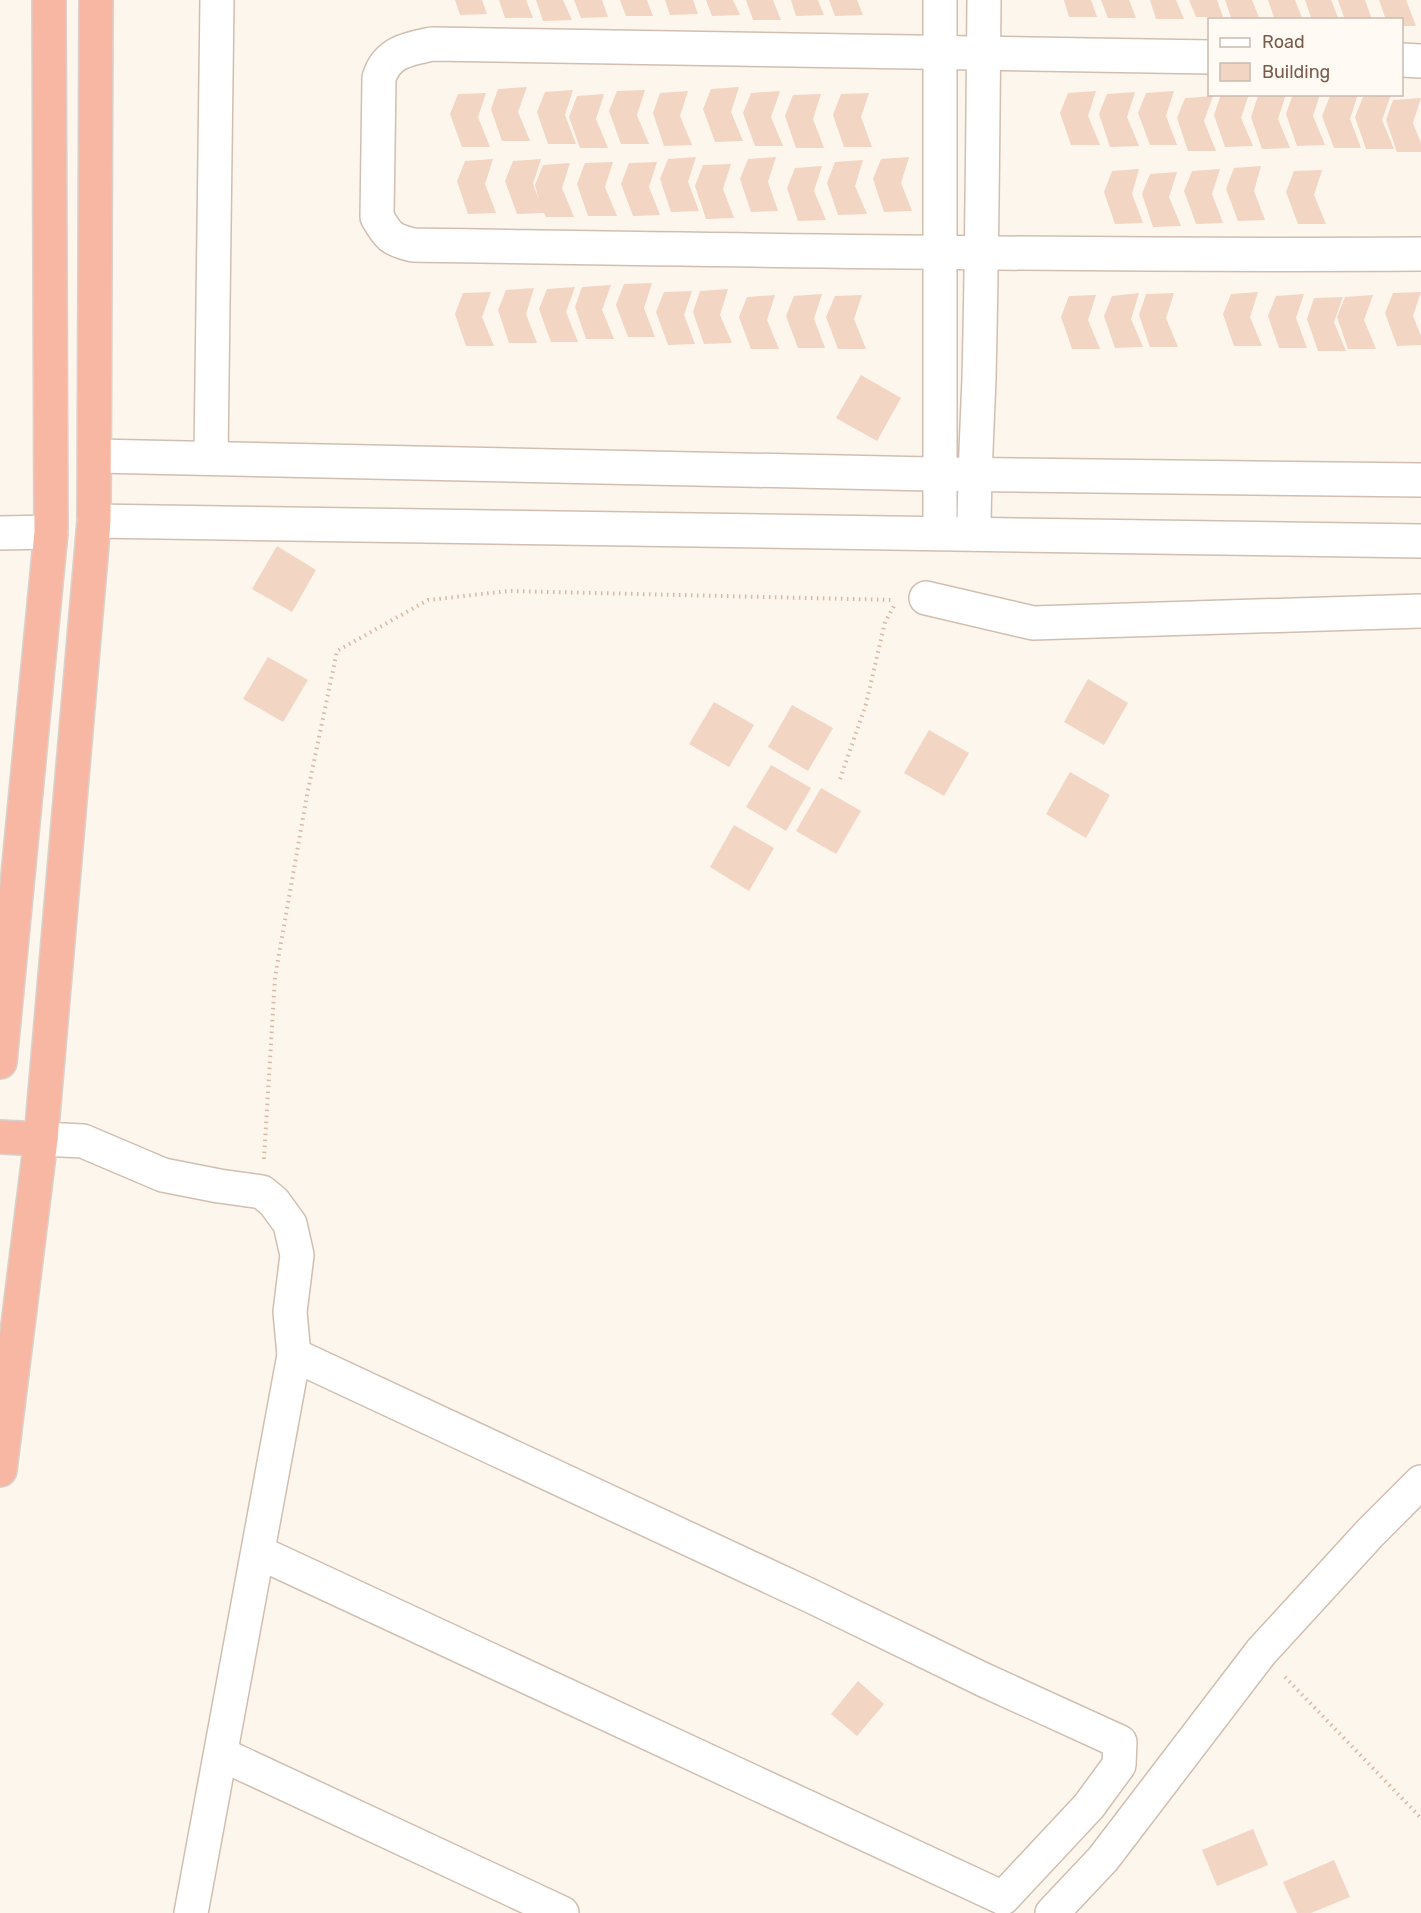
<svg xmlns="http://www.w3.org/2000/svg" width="1421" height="1913" font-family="Rubik,sans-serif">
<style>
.building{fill:#f3d5c3}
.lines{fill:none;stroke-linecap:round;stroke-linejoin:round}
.minor-casing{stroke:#d1beb0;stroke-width:36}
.highway-casing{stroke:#dad1cd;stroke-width:36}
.path{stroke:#d9b8a5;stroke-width:4;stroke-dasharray:1.5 4.5;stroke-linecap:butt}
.minor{stroke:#fff;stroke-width:33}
.highway{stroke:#f7b7a3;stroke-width:33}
</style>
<rect width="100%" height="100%" fill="#fdf6ec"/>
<g class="building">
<polygon points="455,0 482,0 487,14 460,15"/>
<polygon points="499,0 526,0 533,18 505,18"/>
<polygon points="536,0 563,0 572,20 543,21"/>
<polygon points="574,0 602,0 608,17 581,18"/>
<polygon points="620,0 647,0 653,16 626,16"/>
<polygon points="665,0 693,0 698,14 670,15"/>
<polygon points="706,0 733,0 740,15 712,16"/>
<polygon points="746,0 773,0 781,20 753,20"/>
<polygon points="791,0 818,0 824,15 796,16"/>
<polygon points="829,0 857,0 863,15 835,16"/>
<polygon points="1064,0 1091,0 1097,17 1069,17"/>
<polygon points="1101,0 1129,0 1136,18 1108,18"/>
<polygon points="1150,0 1176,0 1184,19 1156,19"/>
<polygon points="1189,0 1217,0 1223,17 1196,17"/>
<polygon points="1225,0 1252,0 1260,20 1232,20"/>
<polygon points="1268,0 1295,0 1303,20 1275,20"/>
<polygon points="1305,0 1331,0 1339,20 1312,20"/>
<polygon points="1338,0 1365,0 1372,20 1345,20"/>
<polygon points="1379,0 1406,0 1416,26 1402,26 1402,20 1386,20"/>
<polygon points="527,87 518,112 530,141 502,141 491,109 498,89"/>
<polygon points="739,87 731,112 743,141 715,142 703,109 711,89"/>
<polygon points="573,90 565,115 576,144 548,144 537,112 545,92"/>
<polygon points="645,90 637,115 649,144 621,144 609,111 617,91"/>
<polygon points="688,91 680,116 692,145 664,146 653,113 660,93"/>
<polygon points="780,91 771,117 783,146 755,146 743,113 751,93"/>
<polygon points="1096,91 1088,116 1100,145 1071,145 1060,113 1068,93"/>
<polygon points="1174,91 1166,116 1177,145 1150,145 1138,113 1146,93"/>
<polygon points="1135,92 1127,117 1139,146 1110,147 1099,114 1107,94"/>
<polygon points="486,93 478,117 490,147 462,147 450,114 458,94"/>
<polygon points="869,93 861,117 872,147 844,147 833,115 841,94"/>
<polygon points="604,94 596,119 608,148 580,148 569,117 577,96"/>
<polygon points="821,94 813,119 824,148 796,148 785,116 793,95"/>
<polygon points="1221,94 1249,94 1241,118 1253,146 1225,147 1214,115"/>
<polygon points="1286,94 1278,119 1290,148 1262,149 1251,117 1258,96"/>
<polygon points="1293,94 1320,94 1313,116 1325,145 1297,146 1286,114"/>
<polygon points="1358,94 1350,119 1361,148 1334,148 1322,116 1330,96"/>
<polygon points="1391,95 1382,120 1394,149 1366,149 1355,117 1363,97"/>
<polygon points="1213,96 1204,121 1216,151 1188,151 1177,118 1185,98"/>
<polygon points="1421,98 1413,123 1421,143 1421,152 1397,152 1386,120 1393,100"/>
<polygon points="696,157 688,182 699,211 671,212 660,179 668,159"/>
<polygon points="776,157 768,182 778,211 751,212 740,179 748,159"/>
<polygon points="909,157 901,183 912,211 884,212 873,179 881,159"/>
<polygon points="493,159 485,184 496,213 468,214 457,181 465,161"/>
<polygon points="541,159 533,184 539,200 535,185 543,165 570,163 562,188 574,217 546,217 544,213 517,214 505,181 513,161"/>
<polygon points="863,160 855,186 867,214 838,215 827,183 835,162"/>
<polygon points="613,162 605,187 617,216 588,216 577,184 585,163"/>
<polygon points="657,162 649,187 660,215 633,216 621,184 629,163"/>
<polygon points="731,164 723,189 734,218 706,219 695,186 703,165"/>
<polygon points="822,166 814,191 826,220 798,221 787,188 795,168"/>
<polygon points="1261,166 1254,191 1265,220 1238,221 1226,189 1234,168"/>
<polygon points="1139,169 1132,194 1143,223 1115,224 1104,192 1112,171"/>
<polygon points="1220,169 1212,194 1223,223 1196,224 1184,191 1192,171"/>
<polygon points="1322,170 1314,195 1326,224 1298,224 1286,192 1294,171"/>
<polygon points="1177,172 1169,197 1181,226 1153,227 1142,194 1150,174"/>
<polygon points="652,283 644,308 655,337 628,337 616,305 624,284"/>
<polygon points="611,285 602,310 614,339 586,339 575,307 582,287"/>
<polygon points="575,287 566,312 578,342 551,342 539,309 547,289"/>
<polygon points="534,288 526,314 537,343 509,343 498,310 506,290"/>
<polygon points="728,289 720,315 732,343 704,344 693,312 700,291"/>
<polygon points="692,291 684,315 695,344 668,345 656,312 664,292"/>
<polygon points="491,292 482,317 494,346 466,346 455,314 463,293"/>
<polygon points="1258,292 1250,317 1262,346 1234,346 1223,314 1231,294"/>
<polygon points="1421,292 1413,316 1421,336 1421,345 1397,346 1385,313 1393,293"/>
<polygon points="1139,293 1131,319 1143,347 1115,348 1104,316 1112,296"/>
<polygon points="1174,293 1166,318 1178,347 1150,347 1139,315 1146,294"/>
<polygon points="822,294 814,319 825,348 798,348 786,316 794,296"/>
<polygon points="1304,294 1296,318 1307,348 1279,348 1268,316 1276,296"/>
<polygon points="775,295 767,320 779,349 751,349 739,317 747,297"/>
<polygon points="862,295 854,319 866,349 838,349 826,317 835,296"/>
<polygon points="1096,295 1088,320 1100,349 1072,349 1061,317 1069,296"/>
<polygon points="1373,295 1364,320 1376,349 1348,349 1337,317 1345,297"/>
<polygon points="1343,297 1334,322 1346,351 1318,351 1307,319 1314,298"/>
<polygon points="861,375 901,398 877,441 836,418"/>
<polygon points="277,546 316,570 292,612 252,589"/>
<polygon points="268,657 308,680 283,722 243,699"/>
<polygon points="1088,679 1128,703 1104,745 1064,722"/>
<polygon points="714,702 754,725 729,767 689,744"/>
<polygon points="792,705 833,728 808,771 768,747"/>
<polygon points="929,730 969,753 944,796 904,773"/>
<polygon points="771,765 811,788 786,831 746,807"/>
<polygon points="1070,772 1110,795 1086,838 1046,814"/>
<polygon points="821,788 861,811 836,854 796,831"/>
<polygon points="734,825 774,848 749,891 710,867"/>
<polygon points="858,1681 884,1704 857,1736 831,1714"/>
<polygon points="1253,1829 1268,1865 1217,1886 1202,1850"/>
<polygon points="1334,1860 1350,1897 1311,1913 1297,1913 1283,1882"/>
</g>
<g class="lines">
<g class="minor-casing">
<g id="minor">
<polyline points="940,0 940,533"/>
<path d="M1210,57L432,44C408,49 387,52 379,78L377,217C388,236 391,240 413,245C749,250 1085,256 1421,254"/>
<polyline points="1402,60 1421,61"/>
<polyline points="95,456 931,474 1421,480"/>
<polyline points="211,457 217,0"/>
<polyline points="94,521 1421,541"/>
<polyline points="0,533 51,532"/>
<path d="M974,534C974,482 977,430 979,379C982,252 983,126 984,0"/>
<polyline points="926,598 1033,623 1421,611"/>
<polyline points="41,1139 83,1141 163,1175 219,1186 262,1192 274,1202 290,1224 297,1255 290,1312 294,1355 813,1597 984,1680 1120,1742 1119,1765 1089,1806 1003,1898 258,1552"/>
<polyline points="221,1754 562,1913"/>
<polyline points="191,1913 294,1355"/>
<polyline points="1052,1913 1103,1859 1261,1652 1370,1533 1421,1482"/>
</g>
</g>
<g class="highway-casing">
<g id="highway">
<polyline points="0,1062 51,532 49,0"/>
<polyline points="0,1137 41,1139"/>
<polyline points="0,1470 41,1139 94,521 96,0"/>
</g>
</g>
<g class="path">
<polyline points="840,779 866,704 885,622 894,606"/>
<polyline points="264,1159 275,977 307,795 337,651 428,600 509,591 894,600"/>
<polyline points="1285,1677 1421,1818"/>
</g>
<use href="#minor" class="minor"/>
<use href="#highway" class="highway"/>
</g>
<rect x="1208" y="18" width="195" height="78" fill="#fffaf3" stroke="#cabbb1" stroke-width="1.5"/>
<rect x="1220" y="38" width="30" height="9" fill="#ffffff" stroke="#cabbb1" stroke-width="1.5"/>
<text x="1262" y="48" font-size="18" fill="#7a5c4d">Road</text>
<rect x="1220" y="63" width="30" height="18" fill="#f3d5c3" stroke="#cabbb1" stroke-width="1.5"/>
<text x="1262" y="78" font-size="18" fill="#7a5c4d">Building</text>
</svg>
